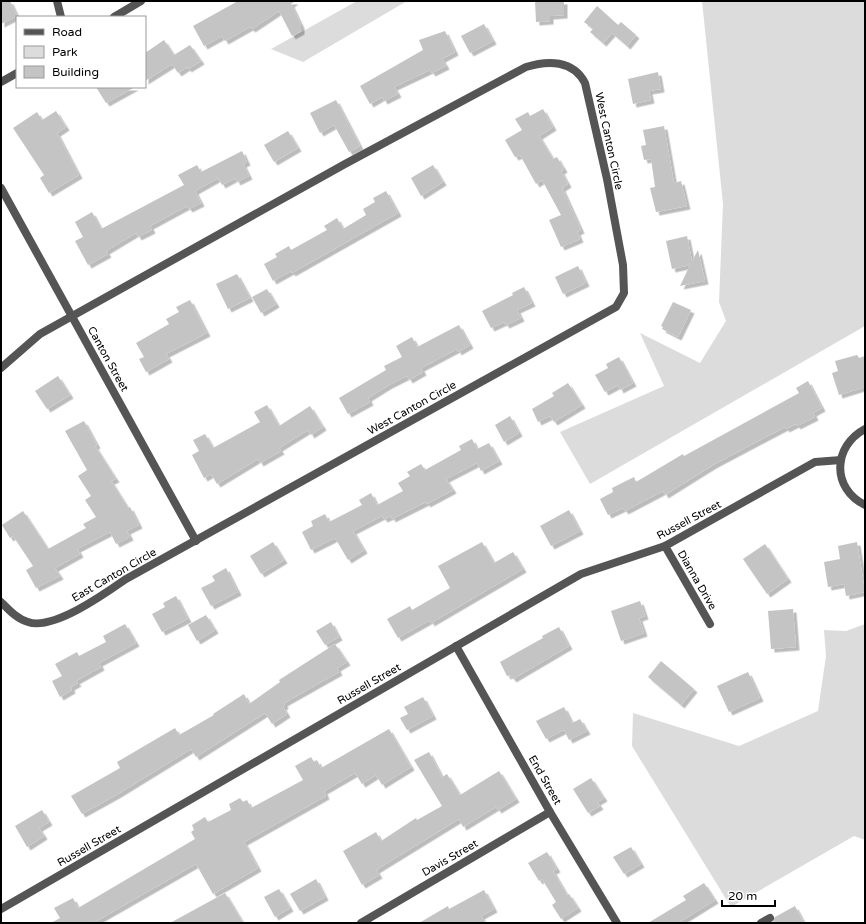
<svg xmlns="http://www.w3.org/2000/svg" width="866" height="924" font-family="'Varela Round',sans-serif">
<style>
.green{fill:#dcdcdc}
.building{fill:#c4c4c4;filter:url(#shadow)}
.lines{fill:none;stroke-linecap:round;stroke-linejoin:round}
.street{stroke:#555;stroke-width:8}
.labels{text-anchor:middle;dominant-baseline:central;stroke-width:3;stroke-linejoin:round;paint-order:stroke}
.street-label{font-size:11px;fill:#000;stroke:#fff}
</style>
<defs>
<filter id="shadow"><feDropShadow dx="3.5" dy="3.5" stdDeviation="0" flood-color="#0004"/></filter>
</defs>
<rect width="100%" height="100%" fill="#fff"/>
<g class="green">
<polygon points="357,1 407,1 303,62 271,49"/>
<polygon points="702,1 865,1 865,326 590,484 560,432 664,386 640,333 700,363 726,321 719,302 723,204"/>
<polygon points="865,624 865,840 854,836 731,907 632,746 633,713 739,746 818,711 826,656 824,630 846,631"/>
</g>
<g class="building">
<polygon points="1,1 10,1 17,16 1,24"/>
<polygon points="238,1 295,1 291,4 301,25 301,31 292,36 279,11 252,29 250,27 225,41 222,36 204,46 193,26"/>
<polygon points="535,1 564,1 564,15 550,16 550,21 536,22"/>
<polygon points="597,6 618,25 621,22 636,35 627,46 612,33 603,43 590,32 593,29 584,22"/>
<polygon points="484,24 493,41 470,53 461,36"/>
<polygon points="445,31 455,52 442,59 446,66 432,73 430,70 394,87 398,94 384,101 382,97 370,104 360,86 423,50 419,40"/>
<polygon points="164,40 174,55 190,45 201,61 188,69 187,67 178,73 172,64 145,81 145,53"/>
<polygon points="658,72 661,89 649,91 651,100 633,104 628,79"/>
<polygon points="96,87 135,87 106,103"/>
<polygon points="336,100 360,146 349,152 334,125 320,133 310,113"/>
<polygon points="543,109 553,127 539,136 553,159 557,157 564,169 561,171 568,184 562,188 581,230 577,232 580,239 561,247 549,220 561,215 542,180 536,184 520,155 515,157 505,140 522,130 515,119 528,112 530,116"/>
<polygon points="56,111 66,127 57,133 79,175 49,193 40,178 44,175 13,128 37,112 42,120"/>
<polygon points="664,126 674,183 681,181 687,206 656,212 650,188 655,187 651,159 644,160 641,146 646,145 643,130"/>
<polygon points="288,131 298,148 274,162 264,145"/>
<polygon points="242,151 247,162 243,164 249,176 237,182 235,178 222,185 218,178 195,191 201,203 189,209 187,206 150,226 152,230 138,237 136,233 106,251 108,254 88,265 75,241 83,237 75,222 92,212 101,229 184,185 178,175 197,165 201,172"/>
<polygon points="433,165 443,182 421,196 411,178"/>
<polygon points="386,191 398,213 292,273 291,271 273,281 264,264 277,257 275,254 289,246 291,250 327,230 324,226 337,218 343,229 366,215 363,209 375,202 373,198"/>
<polygon points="687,236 692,261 698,250 705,281 680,286 690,265 672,269 666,241"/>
<polygon points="578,266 586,283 563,294 555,277"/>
<polygon points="237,274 250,298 228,309 216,284"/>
<polygon points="524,287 532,303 517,310 521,318 506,325 504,322 491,328 482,311 513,295 512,293"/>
<polygon points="267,289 276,304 261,313 252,297"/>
<polygon points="190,300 207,333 166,354 169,359 146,372 139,359 144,357 136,343 169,324 166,319 179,312 176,307"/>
<polygon points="673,302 691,310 678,337 662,329 663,327 661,326"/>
<polygon points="459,325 470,345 458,352 457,349 421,368 423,372 409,380 407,376 389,385 368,398 370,402 348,414 339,398 386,370 384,366 402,357 396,346 412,337 417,347"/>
<polygon points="857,355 859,358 865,356 865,387 839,395 832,373 838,371 835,361"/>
<polygon points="619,357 633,383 620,390 618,385 605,392 595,375 608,368 606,364"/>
<polygon points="58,376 70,395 47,409 35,391"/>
<polygon points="808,381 822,408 813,413 815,417 797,426 796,424 786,429 785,427 713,465 665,495 663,491 625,511 623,508 608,515 600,499 613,492 612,488 634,477 636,482 683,454 684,456 799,393 796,388"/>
<polygon points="568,383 582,405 554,422 550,416 538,422 532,409 554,396 552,393"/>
<polygon points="267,405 279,426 310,406 323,427 311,435 308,430 279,448 281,451 260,463 258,459 217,484 211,474 204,478 192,455 199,451 193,440 205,434 213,448 260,422 254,412"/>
<polygon points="510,416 519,433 504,442 495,425"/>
<polygon points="84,421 97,445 95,446 116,479 111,481 128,508 130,507 139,525 127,531 130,537 116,544 110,532 77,549 80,554 55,568 60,576 36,588 26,570 33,566 13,536 10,538 2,525 23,511 48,549 86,528 83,524 96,517 85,500 91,496 78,476 87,470 65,431"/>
<polygon points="472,439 477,449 489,443 499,461 481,471 477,463 446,479 453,490 427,504 426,502 392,519 391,516 384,519 382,516 353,531 364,550 348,560 335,538 311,550 302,532 313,526 311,521 325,514 329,522 362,505 359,500 371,493 377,505 403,491 398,483 410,476 407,472 421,464 425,470 461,450 459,446"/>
<polygon points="569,510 580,531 551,546 540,526"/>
<polygon points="273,542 284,560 261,574 250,556"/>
<polygon points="482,542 494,563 513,552 523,569 431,623 430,620 398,638 387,619 410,606 412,610 450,588 438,566"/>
<polygon points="857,542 865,592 846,596 844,584 828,587 824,562 840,559 838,546"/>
<polygon points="765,544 788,579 767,594 743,559"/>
<polygon points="226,568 238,592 211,606 201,588 215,581 212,576"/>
<polygon points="176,596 188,619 162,632 152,614 165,607 163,603"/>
<polygon points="640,601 645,616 639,618 644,633 621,641 611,611"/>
<polygon points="793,609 796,647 771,649 768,611"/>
<polygon points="206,615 215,630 197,641 188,625"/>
<polygon points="331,622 339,637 325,645 316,631"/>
<polygon points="125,624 136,643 99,663 101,667 76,681 78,683 71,687 72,690 60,697 52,681 62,676 55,664 77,652 79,656 106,642 103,636"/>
<polygon points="559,627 569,646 513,679 510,675 507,676 500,662 543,638 542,636"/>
<polygon points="335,644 347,662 337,668 339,672 284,703 285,705 283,707 287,714 272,724 265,713 196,757 191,749 118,794 82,814 71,796 120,768 117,762 175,728 179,735 214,715 213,714 244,694 249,704 280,682 279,680"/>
<polygon points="661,661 694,689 681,705 648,677"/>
<polygon points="748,672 760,698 729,712 717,686"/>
<polygon points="423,697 433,716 407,730 400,718 408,714 404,707"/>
<polygon points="564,707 572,723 580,719 587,731 569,740 564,730 546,739 536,721"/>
<polygon points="389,729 411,767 382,785 376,775 362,784 355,773 324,791 326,796 244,842 258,868 213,894 196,864 93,923 51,923 60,918 54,908 73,898 78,908 195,839 191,832 194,830 192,825 205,817 208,822 231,810 229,804 240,798 243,802 247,800 251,808 303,780 295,766 311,757 314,762 317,760 321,768"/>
<polygon points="429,752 442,777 447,774 460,795 499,771 516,799 498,810 496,807 463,827 459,819 376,870 379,875 362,885 343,851 376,832 381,841 416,818 417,820 442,806 414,760"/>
<polygon points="591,778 604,798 597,802 600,806 588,813 573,789"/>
<polygon points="42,810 49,822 39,828 44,836 27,847 15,826"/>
<polygon points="631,847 641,864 624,874 613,857"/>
<polygon points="547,852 557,869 553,871 567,895 569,894 578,908 561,919 552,905 556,902 542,879 539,881 528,863"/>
<polygon points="316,879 325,897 300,911 290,894"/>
<polygon points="704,883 715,900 678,923 648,923 686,900 683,896"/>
<polygon points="279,889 290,908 275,917 264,897"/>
<polygon points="484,890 494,909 481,916 485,923 419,923 448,906 449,909"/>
<polygon points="225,893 243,923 170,923"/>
<polygon points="795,906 804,923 772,923 775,917"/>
</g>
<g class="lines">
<g class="street">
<polyline points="57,1 61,17"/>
<polyline points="114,17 141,1"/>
<polyline points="1,82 17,73"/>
<polyline points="1,188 196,541"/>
<path d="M1,368L40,334L345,164L526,67C548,60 573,60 585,83L607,179L623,265L624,293L616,307L126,579C106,593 53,631 28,622C17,619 9,610 1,602"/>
<path d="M865,429C833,446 831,488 865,505"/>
<polyline points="665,546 710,624"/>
<polyline points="456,646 550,812 617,923"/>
<polyline points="1,909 581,574 665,546 815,462 841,460"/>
<polyline points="361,923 550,812"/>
<polyline points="761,923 770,918"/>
</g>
</g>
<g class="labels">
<g class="street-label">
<text transform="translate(609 141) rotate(78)">West Canton Circle</text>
<text transform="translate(108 359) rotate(61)">Canton Street</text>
<text transform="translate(412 408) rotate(-29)">West Canton Circle</text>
<text transform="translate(689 520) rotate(-28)">Russell Street</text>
<text transform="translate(114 575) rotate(-30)">East Canton Circle</text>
<text transform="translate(697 580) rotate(60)">Dianna Drive</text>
<text transform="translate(369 684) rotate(-30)">Russell Street</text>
<text transform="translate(545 780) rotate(60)">End Street</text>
<text transform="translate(89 846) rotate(-30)">Russell Street</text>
<text transform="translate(450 858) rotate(-30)">Davis Street</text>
</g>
</g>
<rect width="866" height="924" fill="none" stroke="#000000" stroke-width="4"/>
<rect x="16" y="16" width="130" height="72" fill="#ffffff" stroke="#999999"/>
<rect x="24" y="29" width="20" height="6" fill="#555555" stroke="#999999"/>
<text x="52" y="36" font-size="12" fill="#000000">Road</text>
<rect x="24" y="46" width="20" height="12" fill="#dcdcdc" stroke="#999999"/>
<text x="52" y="56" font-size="12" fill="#000000">Park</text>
<rect x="24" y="66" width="20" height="12" fill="#c4c4c4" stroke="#999999"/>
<text x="52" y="76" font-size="12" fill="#000000">Building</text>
<path d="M722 900v6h53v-6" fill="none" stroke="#000000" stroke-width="2"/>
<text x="728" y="900" font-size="12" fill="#000000" stroke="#ffffff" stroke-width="3" paint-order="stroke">20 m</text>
</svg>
